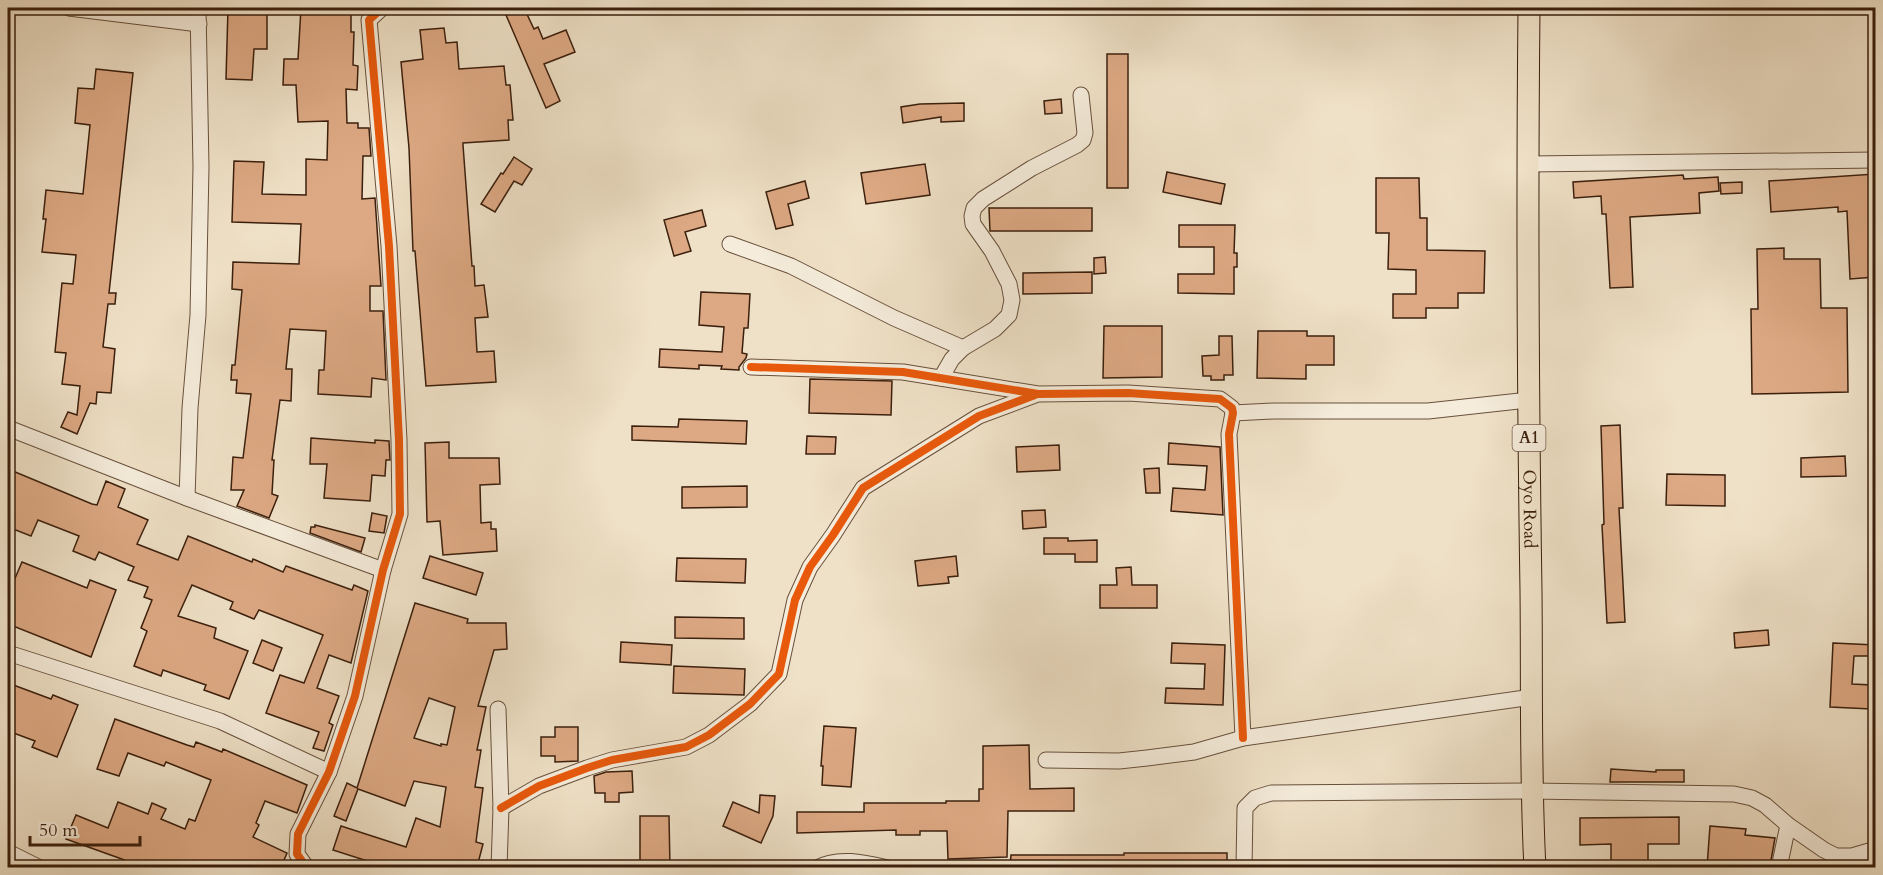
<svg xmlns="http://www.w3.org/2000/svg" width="1883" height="875" font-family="Cardo,serif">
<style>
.building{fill:#dda984;stroke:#3b1f0d;stroke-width:1.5;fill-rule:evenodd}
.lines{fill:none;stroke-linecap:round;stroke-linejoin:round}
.minor-casing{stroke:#68503c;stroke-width:17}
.highway-casing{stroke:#3b1f0d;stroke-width:23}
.minor{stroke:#f5ecdb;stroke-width:15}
.highway{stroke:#efe1c7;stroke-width:21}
.cycleway-casing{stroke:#f5ecdb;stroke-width:11}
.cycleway{stroke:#e8590c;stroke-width:8}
.labels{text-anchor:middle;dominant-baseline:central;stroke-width:4.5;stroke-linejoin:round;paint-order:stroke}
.shield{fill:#f5ecdb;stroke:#735c4b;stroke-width:1.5}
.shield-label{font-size:16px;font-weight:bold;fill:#3b1f0d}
.street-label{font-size:18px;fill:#3b1f0d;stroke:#f5ecdb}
</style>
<rect width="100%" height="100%" fill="#efe1c7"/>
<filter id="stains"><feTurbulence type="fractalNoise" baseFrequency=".00333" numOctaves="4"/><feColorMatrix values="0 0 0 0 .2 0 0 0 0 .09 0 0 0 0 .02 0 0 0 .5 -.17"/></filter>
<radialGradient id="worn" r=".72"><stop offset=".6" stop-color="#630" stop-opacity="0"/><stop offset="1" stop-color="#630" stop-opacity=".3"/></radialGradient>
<g class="building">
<polygon points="228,8 267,8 267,49 254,49 252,80 226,79"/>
<polygon points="301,8 351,8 351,32 354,32 353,65 358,66 357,90 346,89 347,123 358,123 358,128 369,128 371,156 363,156 362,199 375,198 381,286 370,286 370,311 383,311 386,380 372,378 371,397 318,394 319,370 324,370 326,331 290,329 286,369 292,369 291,401 280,400 272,460 274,460 272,494 278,496 269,518 237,506 244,490 231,490 233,457 243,458 251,394 236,393 237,380 231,380 232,365 235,365 242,290 232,289 233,262 299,264 301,224 232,222 234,161 264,162 262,194 306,195 306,159 327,160 328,121 298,122 296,85 283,85 284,59 298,59"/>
<polygon points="503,8 524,8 534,29 538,27 543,39 566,30 575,52 544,64 560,101 546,108"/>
<polygon points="444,28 446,43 457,42 459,69 504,66 506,85 510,85 513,120 508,120 509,140 463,143 463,145 472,266 474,266 475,286 484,285 488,317 475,318 477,352 494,351 496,382 426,386 415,251 413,251 409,148 401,62 423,59 420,30"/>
<rect x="1107" y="54" width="21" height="134"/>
<polygon points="96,69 133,73 109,293 116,293 115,304 108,304 103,347 115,349 111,393 97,392 96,404 90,403 77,434 61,427 68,412 77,415 80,386 62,384 66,353 55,352 62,283 73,284 76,255 42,252 46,219 43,219 46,190 83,194 90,125 75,123 78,88 94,89"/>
<polygon points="1061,99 1062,113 1045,114 1044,101"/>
<polygon points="964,103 964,121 941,122 941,117 903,123 901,107 920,104"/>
<polygon points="514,157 532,169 522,185 514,181 495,212 481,204 501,173 503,174"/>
<polygon points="925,164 930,195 866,204 861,173"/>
<polygon points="1167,172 1225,184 1221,204 1163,192"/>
<polygon points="1875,174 1875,277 1850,279 1847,211 1838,212 1838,207 1771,212 1769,181"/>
<polygon points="1683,175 1684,179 1718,177 1719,191 1699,193 1700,213 1630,217 1633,287 1610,288 1606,214 1602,214 1601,196 1574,198 1573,182"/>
<polygon points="1376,178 1419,178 1420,218 1427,218 1427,250 1485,251 1484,293 1458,293 1458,308 1426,308 1426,318 1393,318 1393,294 1416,294 1416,270 1388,269 1389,233 1376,233"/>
<polygon points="805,181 809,198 788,204 793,225 776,229 766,192"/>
<polygon points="1742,182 1742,193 1721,194 1720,183"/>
<polygon points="989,208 1092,208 1092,231 990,231"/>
<polygon points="702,210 706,226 685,232 691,251 674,256 664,220"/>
<polygon points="1179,225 1235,225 1234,253 1237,253 1237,267 1234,267 1234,294 1178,293 1178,274 1214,274 1214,247 1179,247"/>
<polygon points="1784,248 1784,259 1820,259 1821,308 1847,308 1848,392 1752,394 1751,309 1758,309 1757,249"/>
<polygon points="1105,257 1106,273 1094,274 1094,258"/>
<polygon points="1092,272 1092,293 1023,294 1023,273"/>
<polygon points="701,292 750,294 748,328 744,328 742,353 747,354 746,358 739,367 739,370 721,369 722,366 699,365 699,369 659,367 660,349 722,352 724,327 699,325"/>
<polygon points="1104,326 1162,326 1162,377 1103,378"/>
<polygon points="1258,331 1307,331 1307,336 1334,336 1334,365 1306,365 1306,379 1257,378"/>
<polygon points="1219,336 1232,336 1233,375 1224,375 1224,380 1211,380 1211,376 1203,376 1202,356 1219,355"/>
<polygon points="810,379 892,381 891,415 809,413"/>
<polygon points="679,419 747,421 746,444 632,440 632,426 678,427"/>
<polygon points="1620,425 1623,508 1619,508 1625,622 1607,623 1602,525 1604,524 1601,426"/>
<polygon points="807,436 836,437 835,454 806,454"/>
<polygon points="311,438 375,443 375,440 389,441 390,460 386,460 385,476 372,475 370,501 324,498 327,464 310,464"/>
<polygon points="449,442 449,458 499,458 500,484 480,485 481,523 491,522 491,529 496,529 497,551 443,555 440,521 427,522 425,443"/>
<polygon points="1169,443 1220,447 1223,515 1171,511 1173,488 1205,490 1207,466 1168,464"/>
<polygon points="1059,445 1060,470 1017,472 1016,447"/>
<polygon points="1845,456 1846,476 1801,477 1801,458"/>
<polygon points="1159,468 1160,493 1146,493 1144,469"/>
<polygon points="8,469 92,504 97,505 106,481 125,489 118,507 148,520 137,544 178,560 188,536 252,562 253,559 283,572 286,566 352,590 354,585 368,591 351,663 329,655 317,688 339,696 329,723 333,725 324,751 313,748 319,732 266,713 280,675 304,683 323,635 259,610 254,619 230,609 233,602 192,585 178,616 216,628 214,638 248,651 229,699 204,690 206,685 163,670 161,676 134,666 147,631 141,628 152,600 144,597 148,587 128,580 134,567 99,552 95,560 73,551 79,536 38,520 31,536 8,527"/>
<polygon points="1667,474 1725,475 1725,506 1666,505"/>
<polygon points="747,486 747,507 682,508 682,487"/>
<polygon points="1045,510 1046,527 1023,529 1022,511"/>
<polygon points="372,513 387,516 384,533 369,531"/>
<polygon points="315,525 365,538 361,552 310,533 311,527 315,527"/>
<polygon points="1044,538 1068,538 1068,541 1097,540 1097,562 1075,562 1075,554 1044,554"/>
<polygon points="430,556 483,573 476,595 423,578"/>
<polygon points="956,556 958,576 948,577 949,583 918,586 915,561"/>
<polygon points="677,558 746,559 745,583 676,581"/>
<polygon points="22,562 87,588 90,580 116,590 91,657 8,624 8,581 13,583"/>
<polygon points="1131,567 1132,585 1157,585 1157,608 1100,608 1100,585 1117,585 1116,568"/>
<path d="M415,603L468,619L467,623H506L507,649L494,650L478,706L486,707L477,750H481L475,787L483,788L476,842L483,844L477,867H386L333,850L341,826L406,847L416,818L440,827L446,787L414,781L405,806L358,789L346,821L334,816L347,783L357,788ZM429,698L455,707L447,745L441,744V746L414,738Z"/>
<polygon points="675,617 744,618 744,639 675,638"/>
<polygon points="1768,630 1769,645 1735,648 1734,633"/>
<polygon points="262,640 282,648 273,671 253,663"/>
<polygon points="621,642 672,645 671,665 620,662"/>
<polygon points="1172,643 1225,645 1223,705 1165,703 1166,688 1204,689 1205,664 1171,663"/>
<polygon points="1833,643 1875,645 1875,656 1854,656 1852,684 1872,685 1871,709 1830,707"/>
<polygon points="674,666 745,669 744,695 673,693"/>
<polygon points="8,683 51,699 53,695 78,705 57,757 32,747 35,741 8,731"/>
<polygon points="115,719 187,745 194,747 196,742 222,752 223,749 307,785 297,813 265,801 256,823 259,825 253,837 287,853 281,867 138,867 129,864 130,862 66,839 76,815 108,828 118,802 148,814 152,803 166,809 161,819 185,829 189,819 195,821 211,780 166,762 164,766 128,753 119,776 97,769"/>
<polygon points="824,726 856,728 851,787 822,785 823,766 821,766"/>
<polygon points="555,727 578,727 578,761 555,762 555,756 541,756 541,737 555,737"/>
<polygon points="1029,745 1030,789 1074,788 1074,811 1008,811 1007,857 948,859 947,831 920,831 920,835 896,835 896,830 797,833 797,812 864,812 864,803 946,803 946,801 979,801 979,789 983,789 983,746"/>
<polygon points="1611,769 1656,772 1656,770 1684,770 1684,782 1610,782"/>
<polygon points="632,771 633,792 619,793 619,802 605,802 605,793 595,793 594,776 606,772"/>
<polygon points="760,795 775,796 773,816 761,843 723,826 733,802 759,813"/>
<polygon points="640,816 669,816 670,867 640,867"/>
<polygon points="1679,817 1679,844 1648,844 1648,867 1611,867 1611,844 1580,845 1580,818"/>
<polygon points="1710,826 1746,829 1745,835 1775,838 1770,866 1707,867"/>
<polygon points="1124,853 1227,853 1227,867 1010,867 1011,855 1124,855"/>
</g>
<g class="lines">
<g class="minor-casing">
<g id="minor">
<polyline points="69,8 199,24"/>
<polyline points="1528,164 1876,160"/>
<polyline points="730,244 791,266 894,318 963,348"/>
<polyline points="751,367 903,372 1038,394 1128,393 1220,399 1232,408 1233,413 1229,434 1243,738"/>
<polyline points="941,378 952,359 963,348 995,329 1009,315 1012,300 1009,284 992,251 973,224 972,216 974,208 983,199 1032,168 1077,145 1083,140 1085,133 1081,95"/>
<polyline points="1233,413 1274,411 1428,411 1528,400"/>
<polyline points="8,428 187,498 383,570"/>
<polyline points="187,498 190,408 198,315 201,167 198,8"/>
<polyline points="8,653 220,721 329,772"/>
<polyline points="498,709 501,808 499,868"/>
<polyline points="1046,760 1119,761 1147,758 1194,752 1243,738 1532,697"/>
<polyline points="501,808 539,786 587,768 612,760 686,747 709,735 750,704 779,674 795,600 810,567 833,535 863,488 979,416 1035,395"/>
<polyline points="8,852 40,868"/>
<polyline points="307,868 297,854 298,834 329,772 355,696 383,570 400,514 399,440 389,246 369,20 382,8"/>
<path d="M817,868C838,856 866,863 888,868"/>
<polyline points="1244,868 1245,808 1255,798 1271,793 1530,791 1734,794 1752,798 1765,805 1788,825 1824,850 1836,856 1852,856 1876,849"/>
<polyline points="1779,868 1788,825"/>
</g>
</g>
<g class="highway-casing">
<g id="highway">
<path id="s1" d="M1529,8C1527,202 1528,397 1531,591C1532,684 1530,776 1535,868"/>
</g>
</g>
<use href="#minor" class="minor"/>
<use href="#highway" class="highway"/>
<g class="cycleway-casing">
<g id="cycleway">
<polyline points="751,367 903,372 1038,394 1128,393 1220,399 1232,408 1233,413 1229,434 1243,738"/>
<polyline points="501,808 539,786 587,768 612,760 686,747 709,735 750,704 779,674 795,600 810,567 833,535 863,488 979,416 1035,395"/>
<polyline points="307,868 297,854 298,834 329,772 355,696 383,570 400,514 399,440 389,246 369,20 382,8"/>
</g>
</g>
<use href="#cycleway" class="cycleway"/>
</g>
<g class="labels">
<rect class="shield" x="1512.5" y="425" width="33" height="26" rx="4.5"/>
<g class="shield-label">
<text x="1529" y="438">A1</text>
</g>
<g class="street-label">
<text stroke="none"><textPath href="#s1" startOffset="501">Oyo Road</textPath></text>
</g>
</g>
<rect width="1883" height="875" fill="none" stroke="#efe1c7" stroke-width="30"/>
<rect x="9" y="9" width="1865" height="857" fill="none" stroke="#3b1f0d" stroke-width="3"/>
<rect x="15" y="15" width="1853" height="845" fill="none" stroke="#3b1f0d" stroke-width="1.5"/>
<path d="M30 836v9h110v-9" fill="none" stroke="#3b1f0d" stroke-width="3"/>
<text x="39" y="836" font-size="18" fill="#3b1f0d" stroke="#f5ecdb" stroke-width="4.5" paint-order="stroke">50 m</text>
<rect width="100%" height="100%" filter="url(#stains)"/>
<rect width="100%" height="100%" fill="url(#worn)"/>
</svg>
